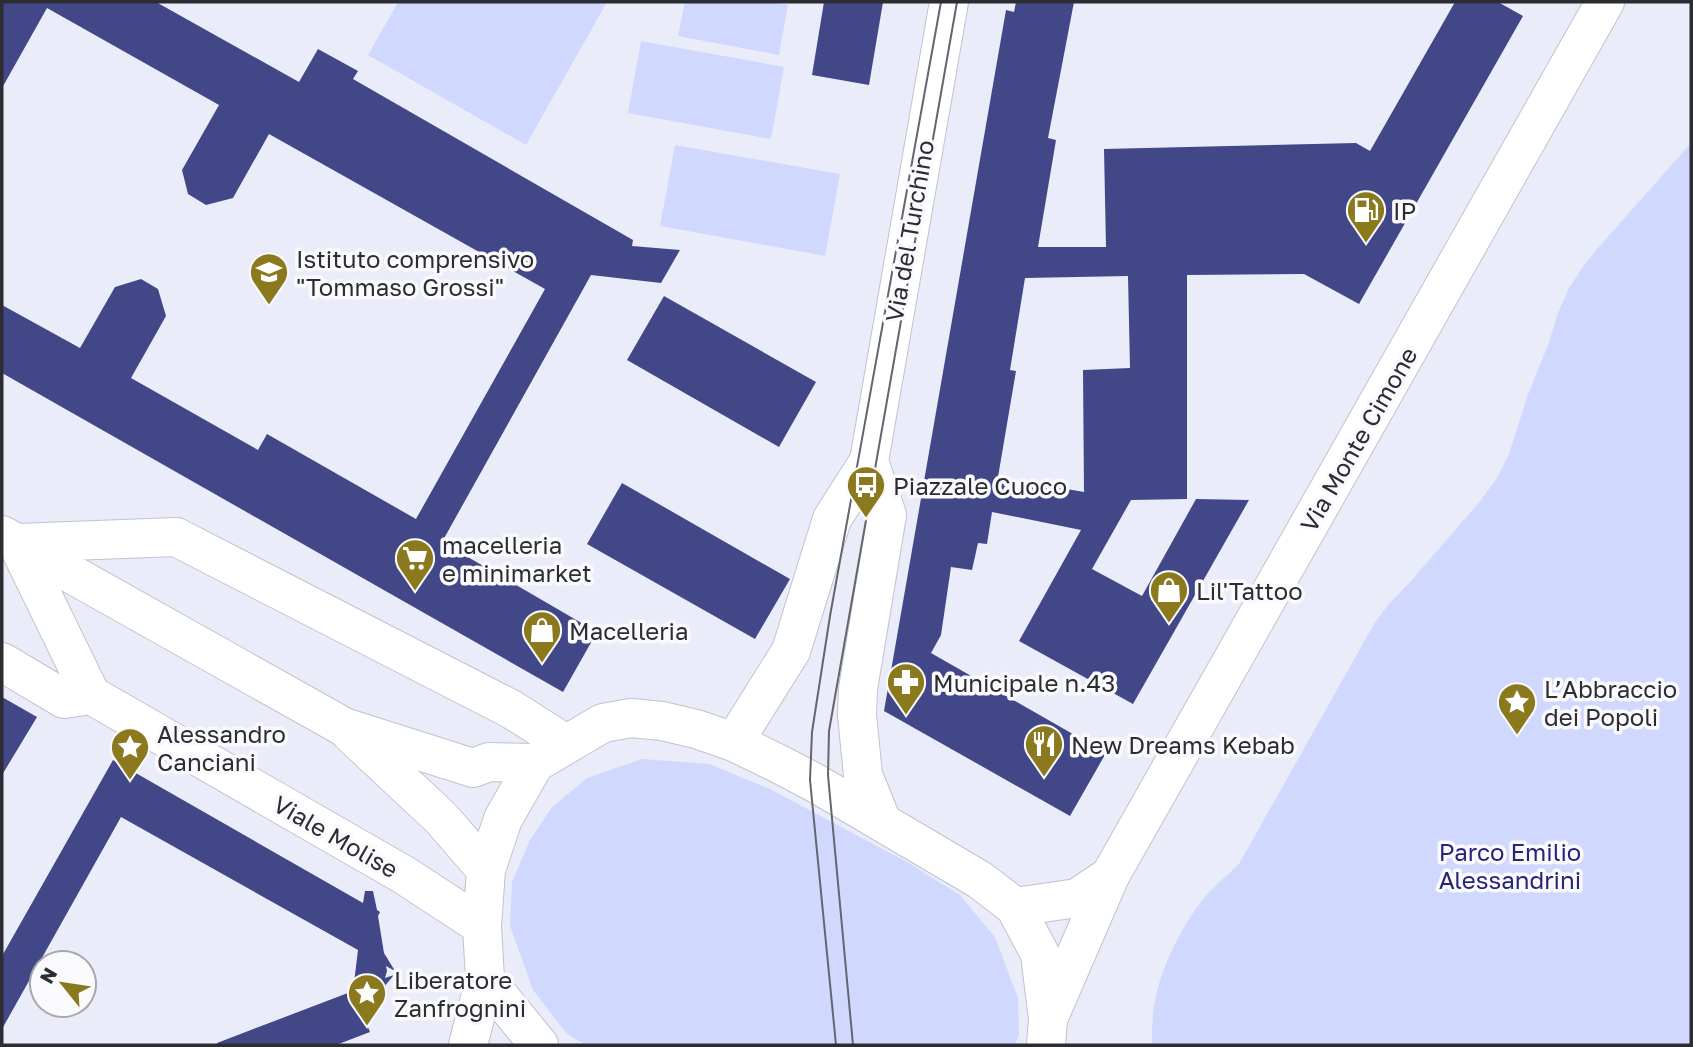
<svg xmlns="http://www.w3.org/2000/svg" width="1693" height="1047" font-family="'Golos Text',sans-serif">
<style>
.green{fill:#d1d8fd}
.building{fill:#424788;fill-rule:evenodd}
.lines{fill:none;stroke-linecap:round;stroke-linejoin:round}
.minor-casing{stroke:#c0c3cf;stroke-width:40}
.major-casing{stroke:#c0c3cf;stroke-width:40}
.minor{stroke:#fff;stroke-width:38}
.major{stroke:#fff;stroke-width:38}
.tram{stroke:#64666d;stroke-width:2}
.labels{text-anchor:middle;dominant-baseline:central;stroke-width:7;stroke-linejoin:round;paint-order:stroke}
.poi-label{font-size:24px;fill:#2c2d32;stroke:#fafafd;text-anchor:start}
.street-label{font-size:24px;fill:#2c2d32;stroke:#fafafd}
.park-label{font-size:24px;fill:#282578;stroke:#fafafd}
</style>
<rect width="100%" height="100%" fill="#eaedf9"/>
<g class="green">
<polygon points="398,2 607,2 526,145 368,55"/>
<polygon points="685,2 772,2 788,5 779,55 678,36"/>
<polygon points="641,41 784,67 771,139 628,113"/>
<path d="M1691,143V1045H1152C1152,1029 1152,1012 1156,996C1164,960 1186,917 1211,890C1220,881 1230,873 1239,864L1374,624L1388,605L1411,581L1481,500L1497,478L1509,454L1527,397L1548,345L1558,313L1569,288L1582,268L1598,248Z"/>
<polygon points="675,145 840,174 825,256 660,226"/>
<polygon points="642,759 709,764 770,789 907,862 960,895 995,937 1018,998 1019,1035 1015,1045 586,1045 567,1034 533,990 510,926 512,882 530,840 552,807 587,778"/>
</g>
<g class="building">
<polygon points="2,2 156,2 299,82 318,49 358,71 353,79 633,240 632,246 680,250 661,283 591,275 442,542 597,632 563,692 2,373 2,305 80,348 115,287 141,279 158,289 166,316 131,378 258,450 267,434 416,519 545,289 269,134 233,198 206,205 188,194 182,170 219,105 47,8 2,88"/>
<polygon points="824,2 883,2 869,85 812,75"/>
<path d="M1016,2H1074L1048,138L1056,140L1038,247H1106L1104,149L1356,143L1370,151L1455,2H1498L1523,16L1359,304L1304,274L1187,275V499L1131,500L1092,569L1142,596L1196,499L1249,500L1133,704L1019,641L1081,530L992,512L987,544L978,543L972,570L951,567L941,635L931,653L1106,753L1070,816L884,711L1006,10L1014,12ZM1128,276L1130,368L1083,370L1084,492L998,477L1016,371L1010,370L1025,278Z"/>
<polygon points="664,296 816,382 779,447 627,360"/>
<polygon points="622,483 790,579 755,639 587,544"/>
<polygon points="2,697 37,717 2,775"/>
<polygon points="113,760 363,903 365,891 373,891 377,910 380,912 378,916 384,953 395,971 386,966 387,971 385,978 394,975 362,1013 370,1032 336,1045 218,1045 217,1043 353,991 358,950 121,817 2,1029 2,956"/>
</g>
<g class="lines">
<g class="minor-casing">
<g id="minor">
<polyline points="869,461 887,515 858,689 857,715 863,775 882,822"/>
<polyline points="176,537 511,709 566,744"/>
<polyline points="2,662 64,699 91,695 404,875 482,926"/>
<polyline points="734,742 791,651 832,519 869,461 949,2"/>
<polyline points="1015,907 1077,898 1110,876"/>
<polyline points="1048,1019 1110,876 1605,2"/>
<polyline points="468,1045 485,979"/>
</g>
</g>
<g class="major-casing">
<g id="major">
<polyline points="2,535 344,727 473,768 489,762 535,763"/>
<polyline points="17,543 91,695"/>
<polyline points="17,543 176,537"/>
<polyline points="350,733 441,818 486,870"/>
<polyline points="539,1045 485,979 482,926 486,870 503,819 535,763 603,723 631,718 662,721 696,729 734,742 783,766 817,784 980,880 1015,907 1040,954 1048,1019 1046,1045"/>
</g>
</g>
<use href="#minor" class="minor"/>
<use href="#major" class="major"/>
<g class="tram">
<polyline points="836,1045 810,780 812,732 830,616 941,2"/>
<polyline points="853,1045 828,775 829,731 957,2"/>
</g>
</g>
<defs>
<g id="fuel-pin" transform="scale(2.0125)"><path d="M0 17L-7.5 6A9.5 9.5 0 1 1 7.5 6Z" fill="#8b791e" stroke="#fafafd"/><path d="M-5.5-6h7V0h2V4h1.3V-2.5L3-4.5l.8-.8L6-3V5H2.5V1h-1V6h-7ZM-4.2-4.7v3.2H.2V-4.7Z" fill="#fff"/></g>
<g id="school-pin" transform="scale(2.0125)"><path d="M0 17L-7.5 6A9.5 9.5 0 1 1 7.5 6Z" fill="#8b791e" stroke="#fafafd"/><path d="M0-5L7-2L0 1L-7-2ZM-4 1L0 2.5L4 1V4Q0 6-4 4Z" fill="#fff"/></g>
<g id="bus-pin" transform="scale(2.0125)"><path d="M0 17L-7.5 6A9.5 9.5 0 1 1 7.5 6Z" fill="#8b791e" stroke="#fafafd"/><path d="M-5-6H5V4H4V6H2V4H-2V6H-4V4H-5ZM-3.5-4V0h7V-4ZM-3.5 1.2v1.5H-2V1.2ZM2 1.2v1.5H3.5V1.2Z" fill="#fff"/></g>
<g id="supermarket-pin" transform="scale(2.0125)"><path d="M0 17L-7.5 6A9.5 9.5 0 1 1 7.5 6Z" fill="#8b791e" stroke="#fafafd"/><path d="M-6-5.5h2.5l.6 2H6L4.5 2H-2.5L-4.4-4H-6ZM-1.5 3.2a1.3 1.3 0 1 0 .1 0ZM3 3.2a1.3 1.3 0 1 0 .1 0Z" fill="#fff"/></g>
<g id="shop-pin" transform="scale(2.0125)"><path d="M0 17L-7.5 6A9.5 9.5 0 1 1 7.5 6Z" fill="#8b791e" stroke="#fafafd"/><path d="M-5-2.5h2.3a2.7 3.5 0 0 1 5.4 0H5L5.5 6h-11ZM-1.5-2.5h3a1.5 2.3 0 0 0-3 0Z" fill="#fff"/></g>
<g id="pharmacy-pin" transform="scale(2.0125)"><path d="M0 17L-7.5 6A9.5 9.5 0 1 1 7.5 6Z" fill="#8b791e" stroke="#fafafd"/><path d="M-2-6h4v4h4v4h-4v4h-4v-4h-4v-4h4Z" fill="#fff"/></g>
<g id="sight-pin" transform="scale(2.0125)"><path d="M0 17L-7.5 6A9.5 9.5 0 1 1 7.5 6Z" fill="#8b791e" stroke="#fafafd"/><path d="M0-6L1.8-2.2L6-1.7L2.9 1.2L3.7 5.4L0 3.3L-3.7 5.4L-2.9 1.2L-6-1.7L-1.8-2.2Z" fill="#fff"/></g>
<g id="restaurant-pin" transform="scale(2.0125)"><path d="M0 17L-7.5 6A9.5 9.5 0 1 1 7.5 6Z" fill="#8b791e" stroke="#fafafd"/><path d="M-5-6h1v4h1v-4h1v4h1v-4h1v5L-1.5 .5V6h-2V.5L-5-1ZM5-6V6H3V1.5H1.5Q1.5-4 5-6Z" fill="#fff"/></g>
</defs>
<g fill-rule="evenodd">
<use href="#fuel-pin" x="1366" y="210"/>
<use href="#school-pin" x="269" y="272"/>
<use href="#bus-pin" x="866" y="485"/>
<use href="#supermarket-pin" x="415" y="558"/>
<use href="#shop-pin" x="1169" y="590"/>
<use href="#shop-pin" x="542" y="630"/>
<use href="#pharmacy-pin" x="906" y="682"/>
<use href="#sight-pin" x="1517" y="702"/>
<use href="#restaurant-pin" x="1044" y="744"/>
<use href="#sight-pin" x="130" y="747"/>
<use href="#sight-pin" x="367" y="993"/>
</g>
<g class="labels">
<g class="poi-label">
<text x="1393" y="210">IP</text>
<text x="296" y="258">Istituto comprensivo<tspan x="296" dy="28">"Tommaso Grossi"</tspan></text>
<text x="893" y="485">Piazzale Cuoco</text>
<text x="442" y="544">macelleria<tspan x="442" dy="28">e minimarket</tspan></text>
<text x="1196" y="590">Lil'Tattoo</text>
<text x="569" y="630">Macelleria</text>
<text x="933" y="682">Municipale n.43</text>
<text x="1544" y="688">L’Abbraccio<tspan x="1544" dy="28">dei Popoli</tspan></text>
<text x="157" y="733">Alessandro<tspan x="157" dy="28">Canciani</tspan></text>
<text x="1071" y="744">New Dreams Kebab</text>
<text x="394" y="979">Liberatore<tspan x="394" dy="28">Zanfrognini</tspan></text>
</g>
<g class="street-label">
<text transform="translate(909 231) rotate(-80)">Via del Turchino</text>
<text transform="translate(1358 439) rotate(-60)">Via Monte Cimone</text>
<text transform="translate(336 836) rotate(30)">Viale Molise</text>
</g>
<g class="park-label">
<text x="1510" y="851">Parco Emilio<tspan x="1510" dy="28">Alessandrini</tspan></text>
</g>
</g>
<rect width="1693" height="1047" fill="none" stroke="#2c2d32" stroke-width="7"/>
<g transform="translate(63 984) rotate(300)"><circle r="33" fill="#fafafd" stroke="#a8a8ac" stroke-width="2"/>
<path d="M0-5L12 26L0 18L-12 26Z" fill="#8b791e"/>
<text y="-10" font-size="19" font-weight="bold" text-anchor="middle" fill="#2c2d32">N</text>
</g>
</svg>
